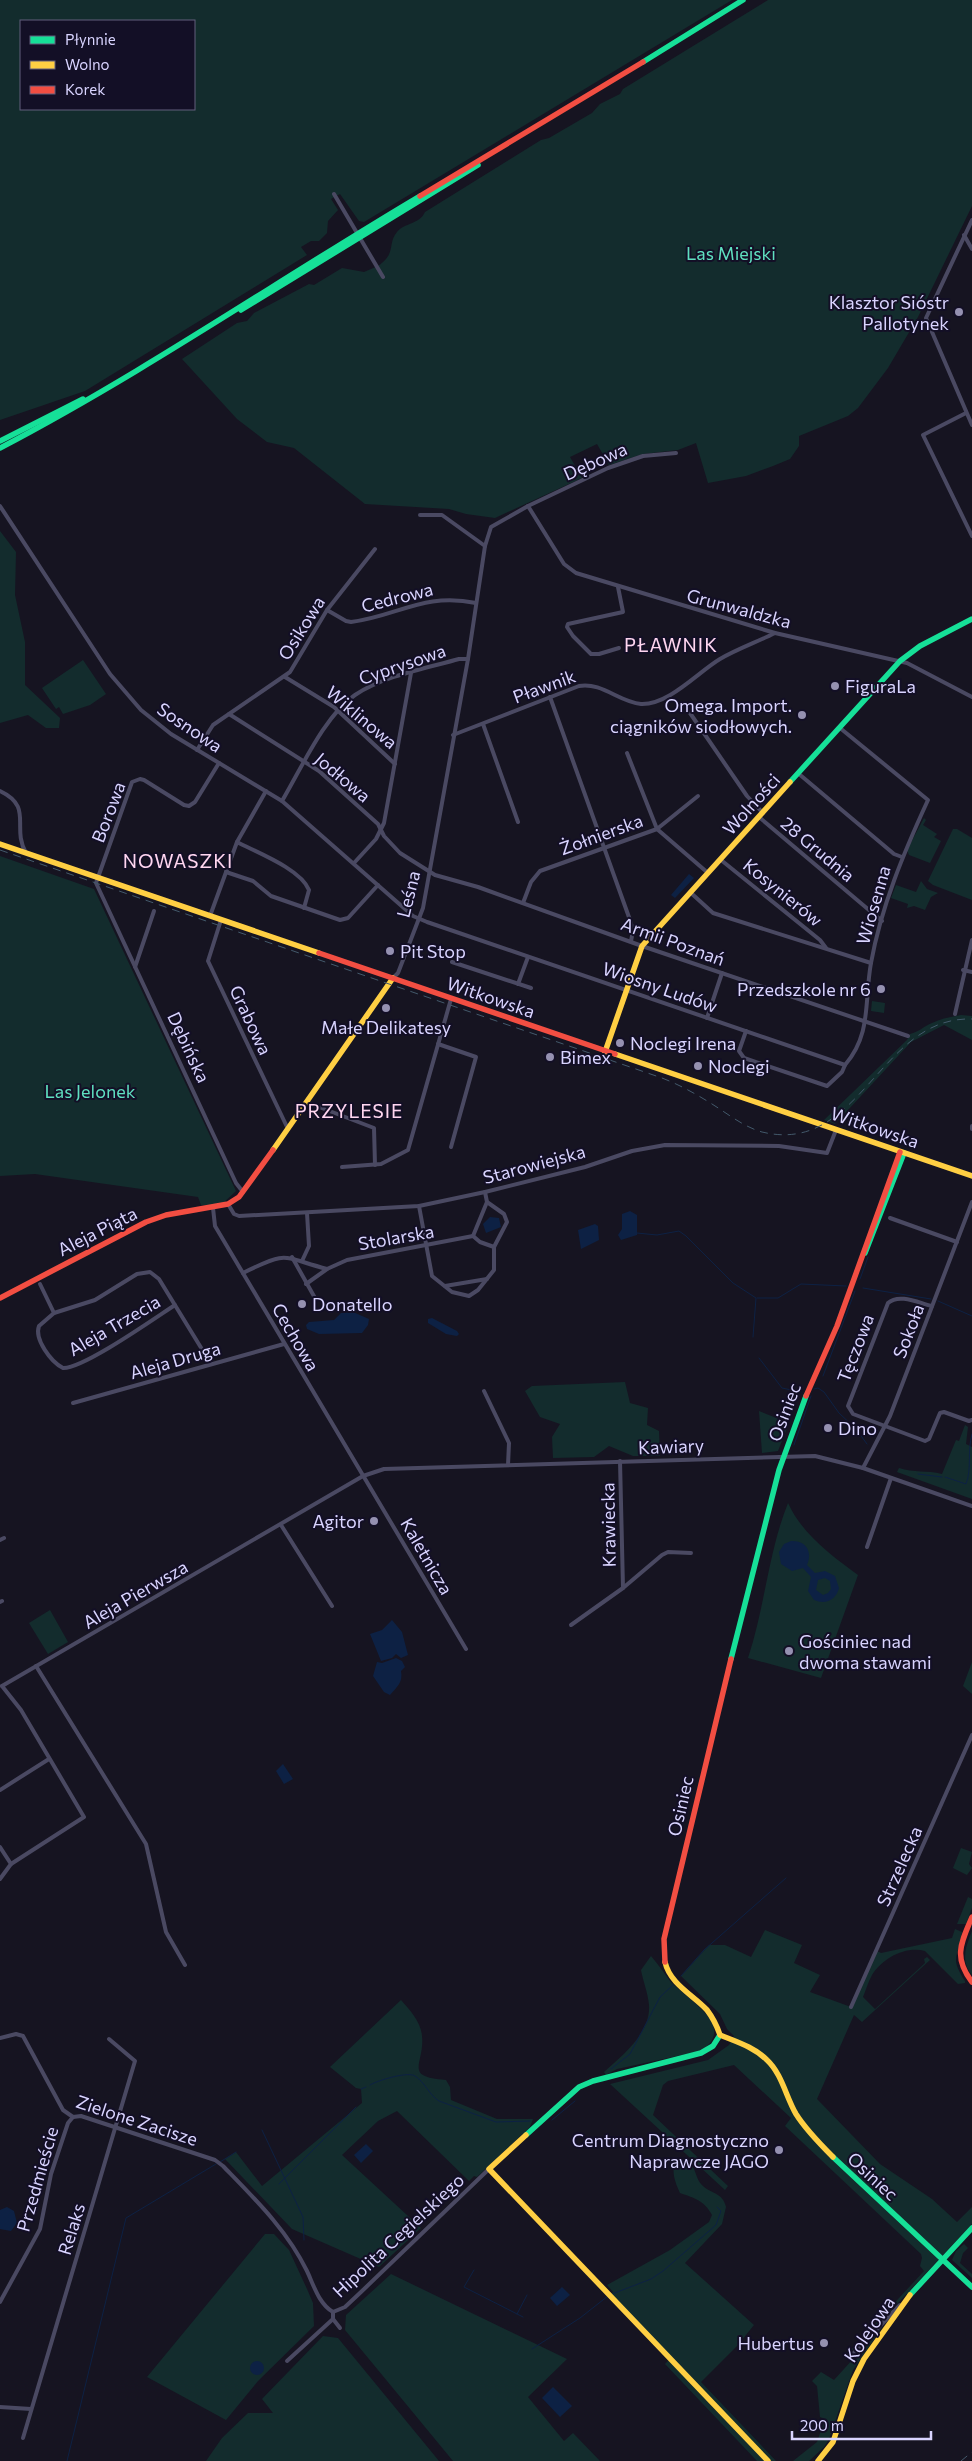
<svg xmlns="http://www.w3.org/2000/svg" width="972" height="2461" font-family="Commissioner,sans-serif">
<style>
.green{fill:#132c2d;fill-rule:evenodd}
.water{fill:#0d2144;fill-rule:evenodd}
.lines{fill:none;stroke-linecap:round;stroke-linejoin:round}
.stream{stroke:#0d2144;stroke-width:1}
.street{stroke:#4a4962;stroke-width:4}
.fast{stroke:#16e098;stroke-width:5.5}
.slow{stroke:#ffcf43;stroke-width:5.5}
.jam{stroke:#f24e42;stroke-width:5.5}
.rail{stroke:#43596b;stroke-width:1;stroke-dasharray:8 6;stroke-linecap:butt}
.poi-dot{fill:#9591b1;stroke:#130f26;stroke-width:2}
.labels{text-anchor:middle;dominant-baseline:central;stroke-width:4;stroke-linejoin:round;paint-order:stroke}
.park-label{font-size:18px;fill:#5fe0c0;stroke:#130f26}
.poi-label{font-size:18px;fill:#d9d4ff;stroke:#130f26;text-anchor:start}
.street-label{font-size:18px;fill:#d9d4ff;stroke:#130f26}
.neighbourhood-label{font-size:19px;letter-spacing:1px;fill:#ffd6f0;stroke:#130f26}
</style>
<rect width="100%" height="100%" fill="#161421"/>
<g class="green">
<path d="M0,0H732L364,222L359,221L340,194L336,196L378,266C397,253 387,244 397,232C404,223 420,224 425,212L541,140L549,138L592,113L600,104L620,94L623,89L768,0H972V206L918,317L888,368L858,408L848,416L799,436V446L790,459L773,466L746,476L708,483L696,443L678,450L643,454L609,465L597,444L570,457L582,478L495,518L466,514L449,509L365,504L294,448L267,442L237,419L182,359L237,323L247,321L254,313L309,284L314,285L342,268L364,272L378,266L336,196L331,199L338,210L328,221L327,233L319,241H311L301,247L307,255L85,391L0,420ZM21,21H194V109H21Z"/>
<polygon points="0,531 16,552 15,595 25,642 25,685 60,718 59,728 46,728 28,715 0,723"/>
<polygon points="83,660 106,694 90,705 63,714 59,707 56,709 42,688"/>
<polygon points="924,818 926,820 923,825 937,834 934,837 941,841 930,863 909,855 907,850"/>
<polygon points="953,829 957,829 972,838 972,900 933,885 928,881"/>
<polygon points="0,856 94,889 236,1191 221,1205 201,1205 198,1197 35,1174 0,1176"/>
<polygon points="921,881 927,889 938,893 931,897 925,910 914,906 907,908 908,904 891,898 896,885 916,892"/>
<polygon points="872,1001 885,1003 884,1013 871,1011"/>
<path d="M961,1015L972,1016V1040L944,1025L911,1042L835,1124L824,1120L907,1040L910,1034C919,1032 924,1026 932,1023C942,1018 951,1017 961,1015Z"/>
<polygon points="625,1382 630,1403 648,1408 647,1425 659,1431 660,1456 633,1456 609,1446 594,1457 553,1458 552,1437 560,1424 540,1417 525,1391 532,1386"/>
<polygon points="759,1411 789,1423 778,1451 762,1453"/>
<path d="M965,1425L968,1427L966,1444L972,1447V1499L897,1472L899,1468C914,1473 927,1470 942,1474L956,1440L959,1441Z"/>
<path d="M788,1503C802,1534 832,1556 858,1575L821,1678L748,1658C765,1607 768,1553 788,1503Z"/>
<polygon points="50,1610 68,1642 48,1654 29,1623"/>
<polygon points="972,1662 972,1694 963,1686"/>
<polygon points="961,1848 972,1852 969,1864 972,1868 967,1875 953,1868"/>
<polygon points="968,1897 972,1899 972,1908 966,1924 957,1924"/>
<path d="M955,1929L962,1932C960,1957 948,1955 965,1981V1983L958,1984L925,1951C905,1946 883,1958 872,1975C868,1982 866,1990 863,1997L875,2009L925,1963L924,1959L927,1957L930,1960L862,2022L854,2015L817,2099L880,2164L932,2199L957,2222L972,2207V2224L855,2349L851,2350L924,2271L920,2266L922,2258L921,2254L785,2126L791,2118L734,2065L668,2081L663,2085L653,2115L728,2186L725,2190L610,2084L708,2060L729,2045L734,2036L727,2029L720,2014L681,1976L709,1945H725L751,1957L765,1930L802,1945L794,1963L820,1975L810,1992L851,2007L877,1951L881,1953L952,1938Z"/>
<path d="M972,1931V1975C960,1961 966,1946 972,1931Z"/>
<path d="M651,1956C658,1964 664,1973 670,1981C681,1993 708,2010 713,2025C717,2037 710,2045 701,2051L617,2069L606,2075L604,2072C623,2055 651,2033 649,2005C648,1993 643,1981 641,1970Z"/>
<path d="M401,2000C410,2010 421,2022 422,2036C425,2064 402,2077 446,2080L450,2087L451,2100L497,2119H533L530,2127L477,2177L474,2176L469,2181L397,2111L378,2121L342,2155L421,2228L379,2267L292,2229L225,2159L236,2152L262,2186L362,2103L361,2089L356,2088L330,2067Z"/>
<path d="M677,2159C699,2160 692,2176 703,2186C712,2194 723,2193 726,2207L722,2224L685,2263L754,2325L737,2346L701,2382L776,2461H771L611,2294L613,2292L607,2285L670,2250L709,2222L712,2215C704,2200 694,2198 680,2193C675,2182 670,2170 677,2159Z"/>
<polygon points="265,2234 274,2234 289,2250 307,2289 313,2303 314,2326 258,2381 226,2420 147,2377"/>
<polygon points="964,2244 968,2248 963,2253 960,2263 972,2274 972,2278 952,2260 956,2251"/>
<polygon points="391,2274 567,2359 528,2397 564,2441 573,2433 600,2461 453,2461 345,2330 346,2315"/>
<polygon points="883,2326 853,2370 829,2439 824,2447 809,2461 793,2461 817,2442 825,2419 820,2417 817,2386 812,2381 821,2372 834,2380"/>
<polygon points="323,2336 338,2338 439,2461 206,2461 222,2438 248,2413 273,2413 262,2399"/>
<polygon points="669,2360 765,2461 757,2461 665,2364"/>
</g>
<g class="water">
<polygon points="689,874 694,878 675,898 671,895"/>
<polygon points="630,1211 637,1215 637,1235 621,1240 618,1235 622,1229 622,1214"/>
<polygon points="490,1217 499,1218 501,1227 486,1233 483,1224"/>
<polygon points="595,1224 598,1226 599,1240 581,1249 578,1230"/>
<polygon points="353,1312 369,1319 368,1325 362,1333 319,1334 307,1329 306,1325 309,1322 334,1320 341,1313"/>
<polygon points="432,1318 457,1331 459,1334 457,1336 446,1334 428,1323 428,1319"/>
<path d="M791,1541C806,1540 813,1552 807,1565L815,1573L825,1571L835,1576L839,1588C836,1600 826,1605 814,1600L808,1591L811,1577L803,1568L792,1571L781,1564L779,1552L784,1544ZM825,1578L830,1581L831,1589L828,1593L823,1595L816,1590L818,1580Z"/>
<polygon points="392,1620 402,1632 408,1655 401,1658 396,1654 392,1658 381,1661 370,1634 382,1630"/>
<path d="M396,1658L402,1661L405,1667L401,1671C403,1682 398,1686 390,1695L384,1692L373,1676L377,1662L382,1663Z"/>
<polygon points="283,1764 293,1779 284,1784 276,1771"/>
<polygon points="366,2144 373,2151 361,2163 354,2155"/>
<polygon points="7,2207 14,2211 17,2223 11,2231 0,2229 0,2210"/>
<polygon points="562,2287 570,2295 557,2306 550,2298"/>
<circle cx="257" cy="2368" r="7"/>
<polygon points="553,2387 572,2406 560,2417 542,2398"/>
</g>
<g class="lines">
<g class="stream">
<polyline points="637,1233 657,1235 679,1231 686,1236 733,1283 756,1298 753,1337"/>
<polyline points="860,1279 868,1257"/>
<polyline points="863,1288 931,1299"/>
<polyline points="757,1298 778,1298 801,1284 846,1286"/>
<polyline points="938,1301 972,1316"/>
<polyline points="759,1358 782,1388 801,1392"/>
<polyline points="823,1376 855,1291"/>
<polyline points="814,1389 818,1388 824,1392 839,1413 856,1429 867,1444"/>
<polyline points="794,1445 811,1396"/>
<polyline points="918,1474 942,1477"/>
<path d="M945,1477L966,1484C972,1469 967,1451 972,1434"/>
<polyline points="681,1976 704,1950 786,1878"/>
<polyline points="611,2069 630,2054 660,1997 673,1985"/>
<path d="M370,2085C376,2081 408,2071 415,2076C425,2082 429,2095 439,2101L496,2122L530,2121"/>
<polyline points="361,2089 366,2087"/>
<polyline points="552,2120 575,2101"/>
<polyline points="262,2130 303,2217 304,2240"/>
<polyline points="220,2162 236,2152"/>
<polyline points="279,2184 356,2107"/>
<polyline points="474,2270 464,2287 523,2317"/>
<polyline points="612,2294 651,2279 663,2271 716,2225 721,2211 717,2207"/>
<polyline points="517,2314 527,2295"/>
<polyline points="532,2349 580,2318 608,2296"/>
<polyline points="67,2461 126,2218 216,2164"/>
</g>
<g class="street">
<polyline points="334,194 383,277"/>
<polyline points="972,220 926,318 972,425"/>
<polyline points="964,235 972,249"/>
<polyline points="966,413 923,435 972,536"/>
<path d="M0,506L110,674L141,710L171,734L282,801L413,916L427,922L845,1065C872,1034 864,1001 871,963C881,907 904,852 928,800L840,728"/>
<polyline points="528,506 564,564 576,573 775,633 907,663 972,697"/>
<polyline points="420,515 442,515 485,546"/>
<polyline points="618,587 623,612 568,624 567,627 573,636 591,654 599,654 619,648"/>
<path d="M327,610L346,621L351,622C398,616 424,592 476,603"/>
<polyline points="285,677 334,707 395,764"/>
<polyline points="550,697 630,920 633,931 631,941"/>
<polyline points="690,713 747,796 763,813"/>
<polyline points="229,714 319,771 378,824 384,836 400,853 435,875 478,887 642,946 908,1036"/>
<polyline points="483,724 518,822"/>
<path d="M453,735L579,686C602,682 619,702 641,704C669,705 698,672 720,659C737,649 757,642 775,633"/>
<polyline points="197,750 213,725 290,672 327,610 375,549"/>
<polyline points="627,753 657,829 708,873"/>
<polyline points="219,763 195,802 189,806 184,805 144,780 140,779 132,782 96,883 236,1183 243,1192"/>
<polyline points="799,774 894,854 902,857"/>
<path d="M0,791C34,807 11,827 26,853"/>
<path d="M282,801C301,769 325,715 355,695C383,676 427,668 459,659H468"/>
<polyline points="759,817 882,921"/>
<path d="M237,842C256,852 301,869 309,890L304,908"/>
<polyline points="721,860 820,940 826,948"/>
<polyline points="354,863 376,839 384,823 411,673"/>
<polyline points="226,872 253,881 271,896 340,920 348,918 378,885"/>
<polyline points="691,893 713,913 871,963"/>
<polyline points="523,903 531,882 540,871 657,829 698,796"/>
<polyline points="210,916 237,842 266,791"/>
<polyline points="221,920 208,961 288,1129"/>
<polyline points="452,962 531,988"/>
<polyline points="135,967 154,911"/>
<polyline points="963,970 972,972"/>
<polyline points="393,978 398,973 423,908 468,659 485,546 491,527 528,506 608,468 643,456 676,453"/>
<polyline points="518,984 528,957"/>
<polyline points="955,1014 972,940"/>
<polyline points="707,1018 722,973"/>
<polyline points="746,1031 739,1051 744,1058 827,1086 842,1072 845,1065"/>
<polyline points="438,1044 476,1057 451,1147"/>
<polyline points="306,1102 374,1128 375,1165"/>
<polyline points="972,1126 972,1129"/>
<polyline points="342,1167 381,1164 408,1150 451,999"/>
<polyline points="228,1204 234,1214 239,1216 419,1206 485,1192 585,1167 632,1151 665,1145 779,1146 827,1153 836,1130"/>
<polyline points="419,1206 432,1276 452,1292 469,1296 478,1290 494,1270 494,1247 507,1222 504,1214 487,1202 485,1192"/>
<polyline points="213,1208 215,1226 466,1649"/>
<polyline points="890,1218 957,1242"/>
<polyline points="473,1236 487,1202"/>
<polyline points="292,1257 315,1298"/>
<polyline points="302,1261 309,1246 307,1213"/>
<path d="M243,1273C289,1250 281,1257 327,1269L347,1260L473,1236L480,1242L494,1247"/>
<path d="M40,1284L54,1313L39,1326C34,1339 51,1362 63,1368C83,1369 155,1318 175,1305"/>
<polyline points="306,1284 327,1269"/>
<polyline points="445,1286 487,1279"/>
<path d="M932,1306C919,1303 899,1293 888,1303L848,1406L853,1414L925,1441L929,1439L940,1413L944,1412L969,1421L972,1420"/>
<polyline points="54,1313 95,1300 137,1274 150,1272 159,1279 211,1364"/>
<polyline points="484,1391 509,1443 508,1465"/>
<polyline points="73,1403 284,1344"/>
<polyline points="620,1461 623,1588"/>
<polyline points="863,1468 890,1416 972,1202"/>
<polyline points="281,1525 332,1606"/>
<polyline points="0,1540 4,1538"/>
<polyline points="867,1547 891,1478"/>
<polyline points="0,1602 2,1601"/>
<polyline points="571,1625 623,1588 662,1555 668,1552 691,1553"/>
<polyline points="36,1666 146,1844 166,1932 185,1965"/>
<polyline points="2,1686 363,1476 384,1469 815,1456 863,1468 972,1506"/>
<polyline points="2,1686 21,1710 84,1817 11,1864"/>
<polyline points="0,1790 49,1759"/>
<polyline points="0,1847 11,1864 0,1879"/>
<polyline points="851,2007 972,1735"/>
<path d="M0,2038L16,2034L23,2036L63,2110L73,2117L81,2116L215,2160L223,2166C255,2199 287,2230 307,2271C314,2286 319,2304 333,2312L345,2307L361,2292L489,2169"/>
<polyline points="0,2302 40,2229 51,2174 68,2123 73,2117"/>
<polyline points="333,2319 340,2328"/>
<polyline points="851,2356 900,2305"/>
<polyline points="287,2361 333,2319 333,2312"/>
<polyline points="0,2407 31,2409"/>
<polyline points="23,2438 135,2061 109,2039"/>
</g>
<g class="fast">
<polyline points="643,62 743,0"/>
<polyline points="241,310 478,165"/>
<polyline points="0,441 83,399"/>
<path d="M0,448C145,372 280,279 420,196"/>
<polyline points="790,782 900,661 920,646 972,619"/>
<polyline points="865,1253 904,1153"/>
<polyline points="731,1659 779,1470 806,1396"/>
<polyline points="526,2135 579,2087 593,2081 701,2053 713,2046 720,2035"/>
<polyline points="833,2157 972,2287"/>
<polyline points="910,2295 972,2228"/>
</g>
<g class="slow">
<polyline points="0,844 319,953"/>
<polyline points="605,1052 642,946 790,782"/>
<polyline points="615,1054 972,1176"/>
<polyline points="273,1150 393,978"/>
<path d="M665,1962C670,1984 693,1995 707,2010C713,2018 717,2026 720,2035C737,2042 754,2047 767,2060C782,2074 786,2097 796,2114C806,2130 820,2144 833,2157"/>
<polyline points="526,2135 489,2169 768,2461"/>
<polyline points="818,2461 833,2442 853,2381 864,2359 910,2295"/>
</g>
<g class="jam">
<polyline points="420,196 643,62"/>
<polyline points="319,953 615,1054"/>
<polyline points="0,1298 146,1222 166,1215 228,1204 239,1197 273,1150"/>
<polyline points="806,1396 837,1326 900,1152"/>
<path d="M972,1917C961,1943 953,1957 972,1982"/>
<polyline points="665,1962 664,1939 731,1659"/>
</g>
<g class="rail">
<path d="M0,850L662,1078C680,1085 696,1094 712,1104C728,1114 744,1127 762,1132C861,1156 879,1016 972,1019"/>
<polyline points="961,2461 972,2452"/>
</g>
</g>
<g class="poi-dot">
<circle cx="959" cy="312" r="5"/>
<circle cx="835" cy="686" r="5"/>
<circle cx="802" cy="715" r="5"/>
<circle cx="390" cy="951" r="5"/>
<circle cx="881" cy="989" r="5"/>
<circle cx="386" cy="1008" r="5"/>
<circle cx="620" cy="1043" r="5"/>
<circle cx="550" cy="1057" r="5"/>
<circle cx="698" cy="1066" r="5"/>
<circle cx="302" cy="1304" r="5"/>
<circle cx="828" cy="1428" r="5"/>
<circle cx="374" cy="1521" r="5"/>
<circle cx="789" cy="1651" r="5"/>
<circle cx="779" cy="2150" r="5"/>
<circle cx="824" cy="2343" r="5"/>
</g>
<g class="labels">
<g class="park-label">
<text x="731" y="253">Las Miejski</text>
<text x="90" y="1091">Las Jelonek</text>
</g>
<g class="poi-label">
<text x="949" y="302" text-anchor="end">Klasztor Sióstr<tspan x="949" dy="21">Pallotynek</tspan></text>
<text x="845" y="686">FiguraLa</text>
<text x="792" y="705" text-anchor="end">Omega. Import.<tspan x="792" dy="21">ciągników siodłowych.</tspan></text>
<text x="400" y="951">Pit Stop</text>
<text x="871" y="989" text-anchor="end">Przedszkole nr 6</text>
<text x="386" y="1027" text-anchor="middle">Małe Delikatesy</text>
<text x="630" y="1043">Noclegi Irena</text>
<text x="560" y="1057">Bimex</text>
<text x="708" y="1066">Noclegi</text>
<text x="312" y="1304">Donatello</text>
<text x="838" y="1428">Dino</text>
<text x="364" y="1521" text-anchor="end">Agitor</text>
<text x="799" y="1641">Gościniec nad<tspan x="799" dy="21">dwoma stawami</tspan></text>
<text x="769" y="2140" text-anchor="end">Centrum Diagnostyczno<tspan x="769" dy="21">Naprawcze JAGO</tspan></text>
<text x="814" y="2343" text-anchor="end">Hubertus</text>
</g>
<g class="street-label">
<text transform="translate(595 461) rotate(-24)">Dębowa</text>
<text transform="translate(397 597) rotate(-14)">Cedrowa</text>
<text transform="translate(739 608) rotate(15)">Grunwaldzka</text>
<text transform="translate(301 628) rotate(-58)">Osikowa</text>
<text transform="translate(402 664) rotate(-19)">Cyprysowa</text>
<text transform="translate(544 686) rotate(-20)">Pławnik</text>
<text transform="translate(362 717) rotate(40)">Wiklinowa</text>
<text transform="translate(190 727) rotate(34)">Sosnowa</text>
<text transform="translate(343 777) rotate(40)">Jodłowa</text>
<text transform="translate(751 804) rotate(-48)">Wolności</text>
<text transform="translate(108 812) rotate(-69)">Borowa</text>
<text transform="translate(601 834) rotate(-20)">Żołnierska</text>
<text transform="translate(818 849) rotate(40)">28 Grudnia</text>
<text transform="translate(783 892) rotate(39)">Kosynierów</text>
<text transform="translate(408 894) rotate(-76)">Leśna</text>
<text transform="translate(873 905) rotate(-74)">Wiosenna</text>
<text transform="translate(673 941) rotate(20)">Armii Poznań</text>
<text transform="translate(660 987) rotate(19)">Wiosny Ludów</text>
<text transform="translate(491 997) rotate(19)">Witkowska</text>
<text transform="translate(251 1020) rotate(65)">Grabowa</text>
<text transform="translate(189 1047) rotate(65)">Dębińska</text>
<text transform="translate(875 1127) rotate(19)">Witkowska</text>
<text transform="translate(534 1164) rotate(-15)">Starowiejska</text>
<text transform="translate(97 1231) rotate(-27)">Aleja Piąta</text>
<text transform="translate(396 1237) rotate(-10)">Stolarska</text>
<text transform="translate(114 1325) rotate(-30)">Aleja Trzecia</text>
<text transform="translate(908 1331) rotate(-69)">Sokoła</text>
<text transform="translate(296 1337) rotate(60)">Cechowa</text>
<text transform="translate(855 1348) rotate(-69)">Tęczowa</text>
<text transform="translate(175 1360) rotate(-16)">Aleja Druga</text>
<text transform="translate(784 1412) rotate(-69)">Osiniec</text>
<text transform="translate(671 1446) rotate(-2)">Kawiary</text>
<text transform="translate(608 1525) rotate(-91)">Krawiecka</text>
<text transform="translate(427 1556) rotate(60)">Kaletnicza</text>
<text transform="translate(135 1594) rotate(-30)">Aleja Pierwsza</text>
<text transform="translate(680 1806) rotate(-77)">Osiniec</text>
<text transform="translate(899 1866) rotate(-66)">Strzelecka</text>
<text transform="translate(137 2120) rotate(18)">Zielone Zacisze</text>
<text transform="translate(873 2176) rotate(43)">Osiniec</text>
<text transform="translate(37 2179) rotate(-74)">Przedmieście</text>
<text transform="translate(71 2229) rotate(-73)">Relaks</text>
<text transform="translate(398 2235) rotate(-43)">Hipolita Cegielskiego</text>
<text transform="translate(869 2329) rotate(-56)">Kolejowa</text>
</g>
<g class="neighbourhood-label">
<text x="671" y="644">PŁAWNIK</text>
<text x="178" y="860">NOWASZKI</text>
<text x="349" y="1110">PRZYLESIE</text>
</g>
</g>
<rect x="20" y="20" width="175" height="90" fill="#130f26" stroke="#625e7d"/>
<rect x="30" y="36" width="25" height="8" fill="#16e098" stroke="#625e7d"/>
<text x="65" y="45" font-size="15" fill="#d9d4ff">Płynnie</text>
<rect x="30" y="61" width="25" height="8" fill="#ffcf43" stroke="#625e7d"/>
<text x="65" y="70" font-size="15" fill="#d9d4ff">Wolno</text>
<rect x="30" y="86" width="25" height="8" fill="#f24e42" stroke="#625e7d"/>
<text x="65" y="95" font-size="15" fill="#d9d4ff">Korek</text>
<path d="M792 2431v8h139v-8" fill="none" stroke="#d9d4ff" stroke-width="2.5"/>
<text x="800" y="2431" font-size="15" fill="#d9d4ff" stroke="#130f26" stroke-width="4" paint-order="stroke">200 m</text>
</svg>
